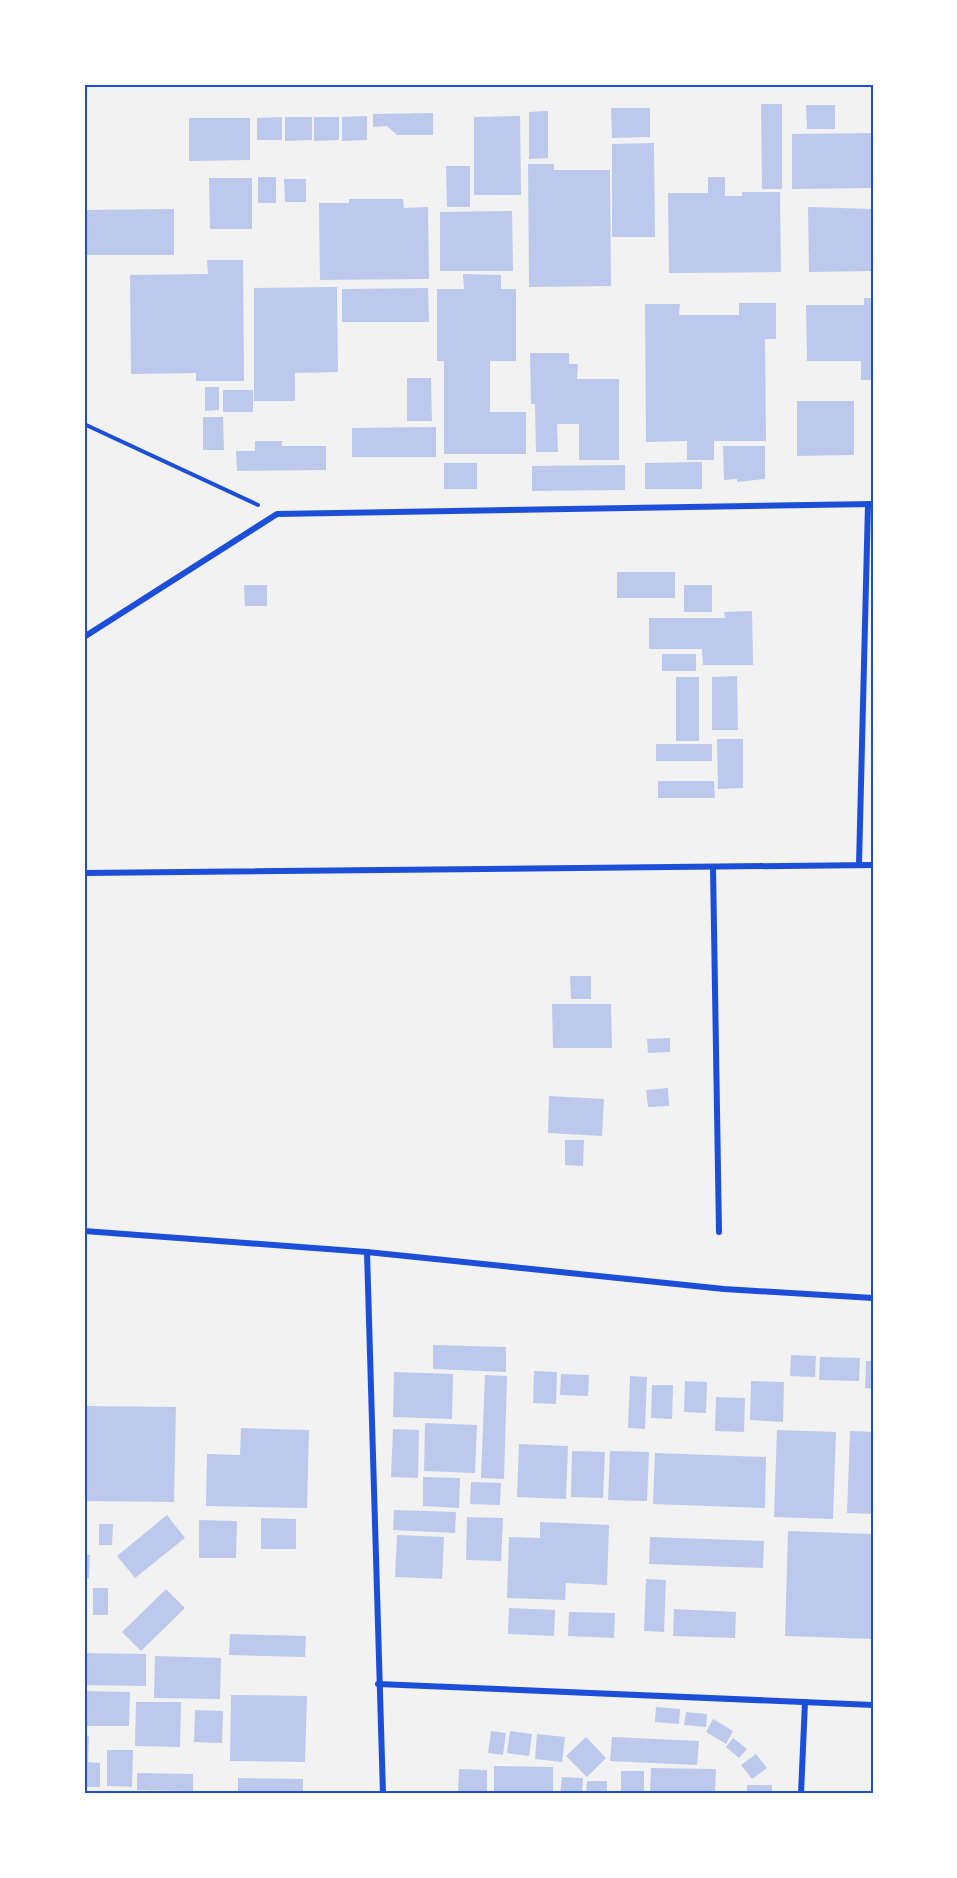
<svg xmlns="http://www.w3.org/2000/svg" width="957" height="1878" font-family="'Noto Sans',sans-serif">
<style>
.building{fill:#bdc9ec}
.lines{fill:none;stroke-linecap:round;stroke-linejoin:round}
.path{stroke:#1d4ed8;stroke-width:4}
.minor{stroke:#1d4ed8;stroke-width:6}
.neatline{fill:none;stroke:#1d4ed8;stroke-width:2}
</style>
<rect width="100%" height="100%" fill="#f2f2f2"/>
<g class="building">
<polygon points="761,104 782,104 782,189 762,189"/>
<polygon points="806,105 835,105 835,129 807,129"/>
<polygon points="611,108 650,108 650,137 612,138"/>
<polygon points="548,111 548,158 529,159 529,112"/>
<polygon points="433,113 433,135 397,135 387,126 373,127 373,114"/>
<polygon points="367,116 367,140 342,141 342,117"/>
<polygon points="520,116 521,195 474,195 474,117"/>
<polygon points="282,117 282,140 257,140 257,118"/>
<polygon points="285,117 312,117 312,140 285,141"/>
<polygon points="314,117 339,117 339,140 314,141"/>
<polygon points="189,118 250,118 250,160 189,161"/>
<polygon points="872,133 872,188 792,189 792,134"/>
<polygon points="654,143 655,237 612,237 612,144"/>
<polygon points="528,164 554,164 554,170 610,170 611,286 529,287"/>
<polygon points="446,166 470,166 470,207 447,207"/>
<rect x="258" y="177" width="18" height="26"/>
<polygon points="708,177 725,177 725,196 742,196 742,192 780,192 781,272 669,273 668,193 708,193"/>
<polygon points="209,178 252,178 252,229 210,229"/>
<polygon points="284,179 306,179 306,202 285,202"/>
<polygon points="349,199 403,199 404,208 428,207 429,279 320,280 319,203 349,203"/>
<polygon points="808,207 873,209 873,271 809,272"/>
<polygon points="174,209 174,255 84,255 84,210"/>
<polygon points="512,211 513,271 440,271 440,212"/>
<polygon points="207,260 243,260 244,381 196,381 196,373 131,374 130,275 208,274"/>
<polygon points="463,274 501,275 501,289 516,289 516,361 490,361 490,412 526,412 526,454 444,454 444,361 437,361 437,289 464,289"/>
<polygon points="337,287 338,372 295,373 295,401 254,401 254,288"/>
<polygon points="428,288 429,322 342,322 342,289"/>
<polygon points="864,298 873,298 873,380 861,380 861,361 807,361 806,305 864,305"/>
<polygon points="739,303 776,303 776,339 765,339 766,441 714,441 714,460 687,460 687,441 646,442 645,304 680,304 679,315 739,315"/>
<polygon points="530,353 569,353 569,364 578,364 577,379 619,379 619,460 579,460 579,424 557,424 558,452 536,452 535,404 531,404"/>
<polygon points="407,378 431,378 432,421 407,421"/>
<polygon points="205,387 219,387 219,410 205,411"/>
<rect x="223" y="390" width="30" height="22"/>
<polygon points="797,401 854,401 854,455 797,456"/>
<polygon points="203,417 223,417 224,450 203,450"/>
<polygon points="436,427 436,457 352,457 352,428"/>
<polygon points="255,441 282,441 282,446 326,446 326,470 237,471 236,451 255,451"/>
<polygon points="723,446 765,446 765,479 737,482 737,479 724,480"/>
<polygon points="702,462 702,489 645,489 645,463"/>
<rect x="444" y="463" width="33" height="26"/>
<polygon points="625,465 625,490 532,491 532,466"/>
<rect x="617" y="572" width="58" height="26"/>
<polygon points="244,585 267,585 267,606 245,606"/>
<rect x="684" y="585" width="28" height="27"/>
<polygon points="752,611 753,665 703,665 702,649 649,649 649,618 725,618 724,612"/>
<rect x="662" y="654" width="34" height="17"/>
<polygon points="737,676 738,730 712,730 712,677"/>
<rect x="676" y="677" width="23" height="64"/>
<polygon points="717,739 743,739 743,788 718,789"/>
<rect x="656" y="744" width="56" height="17"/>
<polygon points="658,781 714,781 715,798 658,798"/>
<polygon points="570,976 591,976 591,999 571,999"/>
<polygon points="552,1004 611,1004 612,1048 553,1048"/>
<polygon points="670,1038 670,1052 648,1053 647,1039"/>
<polygon points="668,1088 669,1106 648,1107 646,1090"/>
<polygon points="549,1096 604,1099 602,1136 548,1133"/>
<polygon points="565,1140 584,1140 583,1166 565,1165"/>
<polygon points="433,1345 506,1347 506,1372 433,1369"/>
<polygon points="791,1355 816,1356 815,1377 790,1376"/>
<polygon points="820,1357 860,1358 859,1381 819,1380"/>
<polygon points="866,1361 873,1361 873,1389 865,1388"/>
<polygon points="534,1371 557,1372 556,1404 533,1403"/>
<polygon points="394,1372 453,1374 452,1419 393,1417"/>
<polygon points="561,1374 589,1375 588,1396 560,1395"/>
<polygon points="485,1375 507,1376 504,1479 481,1478"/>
<polygon points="630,1376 647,1377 645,1429 628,1428"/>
<polygon points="685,1381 707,1382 706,1413 684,1412"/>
<polygon points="751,1381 784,1382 783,1422 750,1420"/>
<polygon points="652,1385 673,1385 672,1419 651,1418"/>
<polygon points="716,1397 745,1398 744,1432 715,1431"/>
<polygon points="84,1406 176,1407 174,1502 84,1501"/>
<polygon points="425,1423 477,1425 475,1473 424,1471"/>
<polygon points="241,1428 309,1430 307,1508 206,1506 207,1454 240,1455"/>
<polygon points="393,1429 419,1430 418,1478 391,1477"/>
<polygon points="777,1430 836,1432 833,1519 774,1517"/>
<polygon points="850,1431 873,1432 873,1514 847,1513"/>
<polygon points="519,1444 568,1446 566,1499 517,1497"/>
<polygon points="572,1451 605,1452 603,1498 571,1497"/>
<polygon points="610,1451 649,1452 647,1501 608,1500"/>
<polygon points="655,1453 766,1457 765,1508 653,1504"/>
<polygon points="423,1477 460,1478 459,1508 423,1506"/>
<polygon points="471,1482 501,1483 500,1505 470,1504"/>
<polygon points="394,1510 456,1512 455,1533 393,1530"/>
<polygon points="84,1514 87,1514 86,1536 84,1536"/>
<polygon points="167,1515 185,1538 135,1578 117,1556"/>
<polygon points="467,1517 503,1518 501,1561 466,1560"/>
<polygon points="261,1518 296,1519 296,1549 261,1549"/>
<polygon points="199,1520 237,1521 236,1558 199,1558"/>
<polygon points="540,1522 609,1525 607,1585 566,1583 565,1600 507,1598 509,1537 540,1538"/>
<polygon points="99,1524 113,1524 112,1545 99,1545"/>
<polygon points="788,1531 873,1534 873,1639 785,1636"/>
<polygon points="397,1535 444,1537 442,1579 395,1577"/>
<polygon points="650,1537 764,1541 763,1568 649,1564"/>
<polygon points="84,1555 90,1555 89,1578 84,1578"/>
<polygon points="646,1579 666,1580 664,1632 644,1631"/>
<rect x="93" y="1588" width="15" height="27"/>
<polygon points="166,1589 185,1608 141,1651 122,1632"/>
<polygon points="509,1608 555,1610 554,1636 508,1634"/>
<polygon points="674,1609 736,1612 735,1638 673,1636"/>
<polygon points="569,1612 615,1613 614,1638 568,1636"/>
<polygon points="230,1634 306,1636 305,1657 229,1655"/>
<polygon points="84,1653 146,1654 146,1686 84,1685"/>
<polygon points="155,1656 221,1658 220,1699 154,1698"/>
<polygon points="84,1691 130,1692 129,1726 84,1726"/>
<polygon points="231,1695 307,1696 305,1762 230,1761"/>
<polygon points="136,1702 181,1702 180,1747 135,1746"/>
<polygon points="656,1707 680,1709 679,1724 655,1722"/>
<polygon points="195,1710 223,1711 222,1743 194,1742"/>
<polygon points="686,1712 707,1714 706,1727 684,1725"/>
<polygon points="713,1719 733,1731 726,1744 706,1732"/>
<polygon points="491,1731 506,1733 503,1755 488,1753"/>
<polygon points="510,1731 532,1734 529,1756 507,1753"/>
<polygon points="537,1734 565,1737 562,1762 535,1759"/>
<polygon points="84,1735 89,1736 88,1762 100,1763 100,1787 84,1787"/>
<polygon points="586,1737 606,1758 587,1777 566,1756"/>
<polygon points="612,1737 699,1741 697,1765 610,1761"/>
<polygon points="733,1738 747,1749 739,1758 726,1747"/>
<polygon points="107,1750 133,1750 132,1787 107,1786"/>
<polygon points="756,1754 767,1768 752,1779 741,1765"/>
<polygon points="494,1766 553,1767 553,1794 494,1794"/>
<polygon points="651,1768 716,1769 715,1794 650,1794"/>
<polygon points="459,1769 487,1770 487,1794 458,1794"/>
<rect x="621" y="1771" width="23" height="21"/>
<polygon points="137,1773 193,1774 193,1791 137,1790"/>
<polygon points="562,1777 583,1778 582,1794 560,1794"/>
<polygon points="238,1778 303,1779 303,1794 238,1794"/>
<polygon points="587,1781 607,1781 607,1794 586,1794"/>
<rect x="747" y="1785" width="25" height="9"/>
</g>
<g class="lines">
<polyline class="path" points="84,424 258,505"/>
<g class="minor">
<polyline points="84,637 277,514 873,504"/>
<polyline points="859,865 868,504"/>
<polyline points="713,867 719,1232"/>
<polyline points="84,873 873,865"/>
<polyline points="84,1231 367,1252 724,1289 873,1298"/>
<polyline points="367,1252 383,1794"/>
<polyline points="378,1684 873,1705"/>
<polyline points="801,1794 805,1702"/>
</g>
</g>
<rect width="957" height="1878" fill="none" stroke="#ffffff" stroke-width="171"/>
<rect x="86" y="86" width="786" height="1706" class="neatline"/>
</svg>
